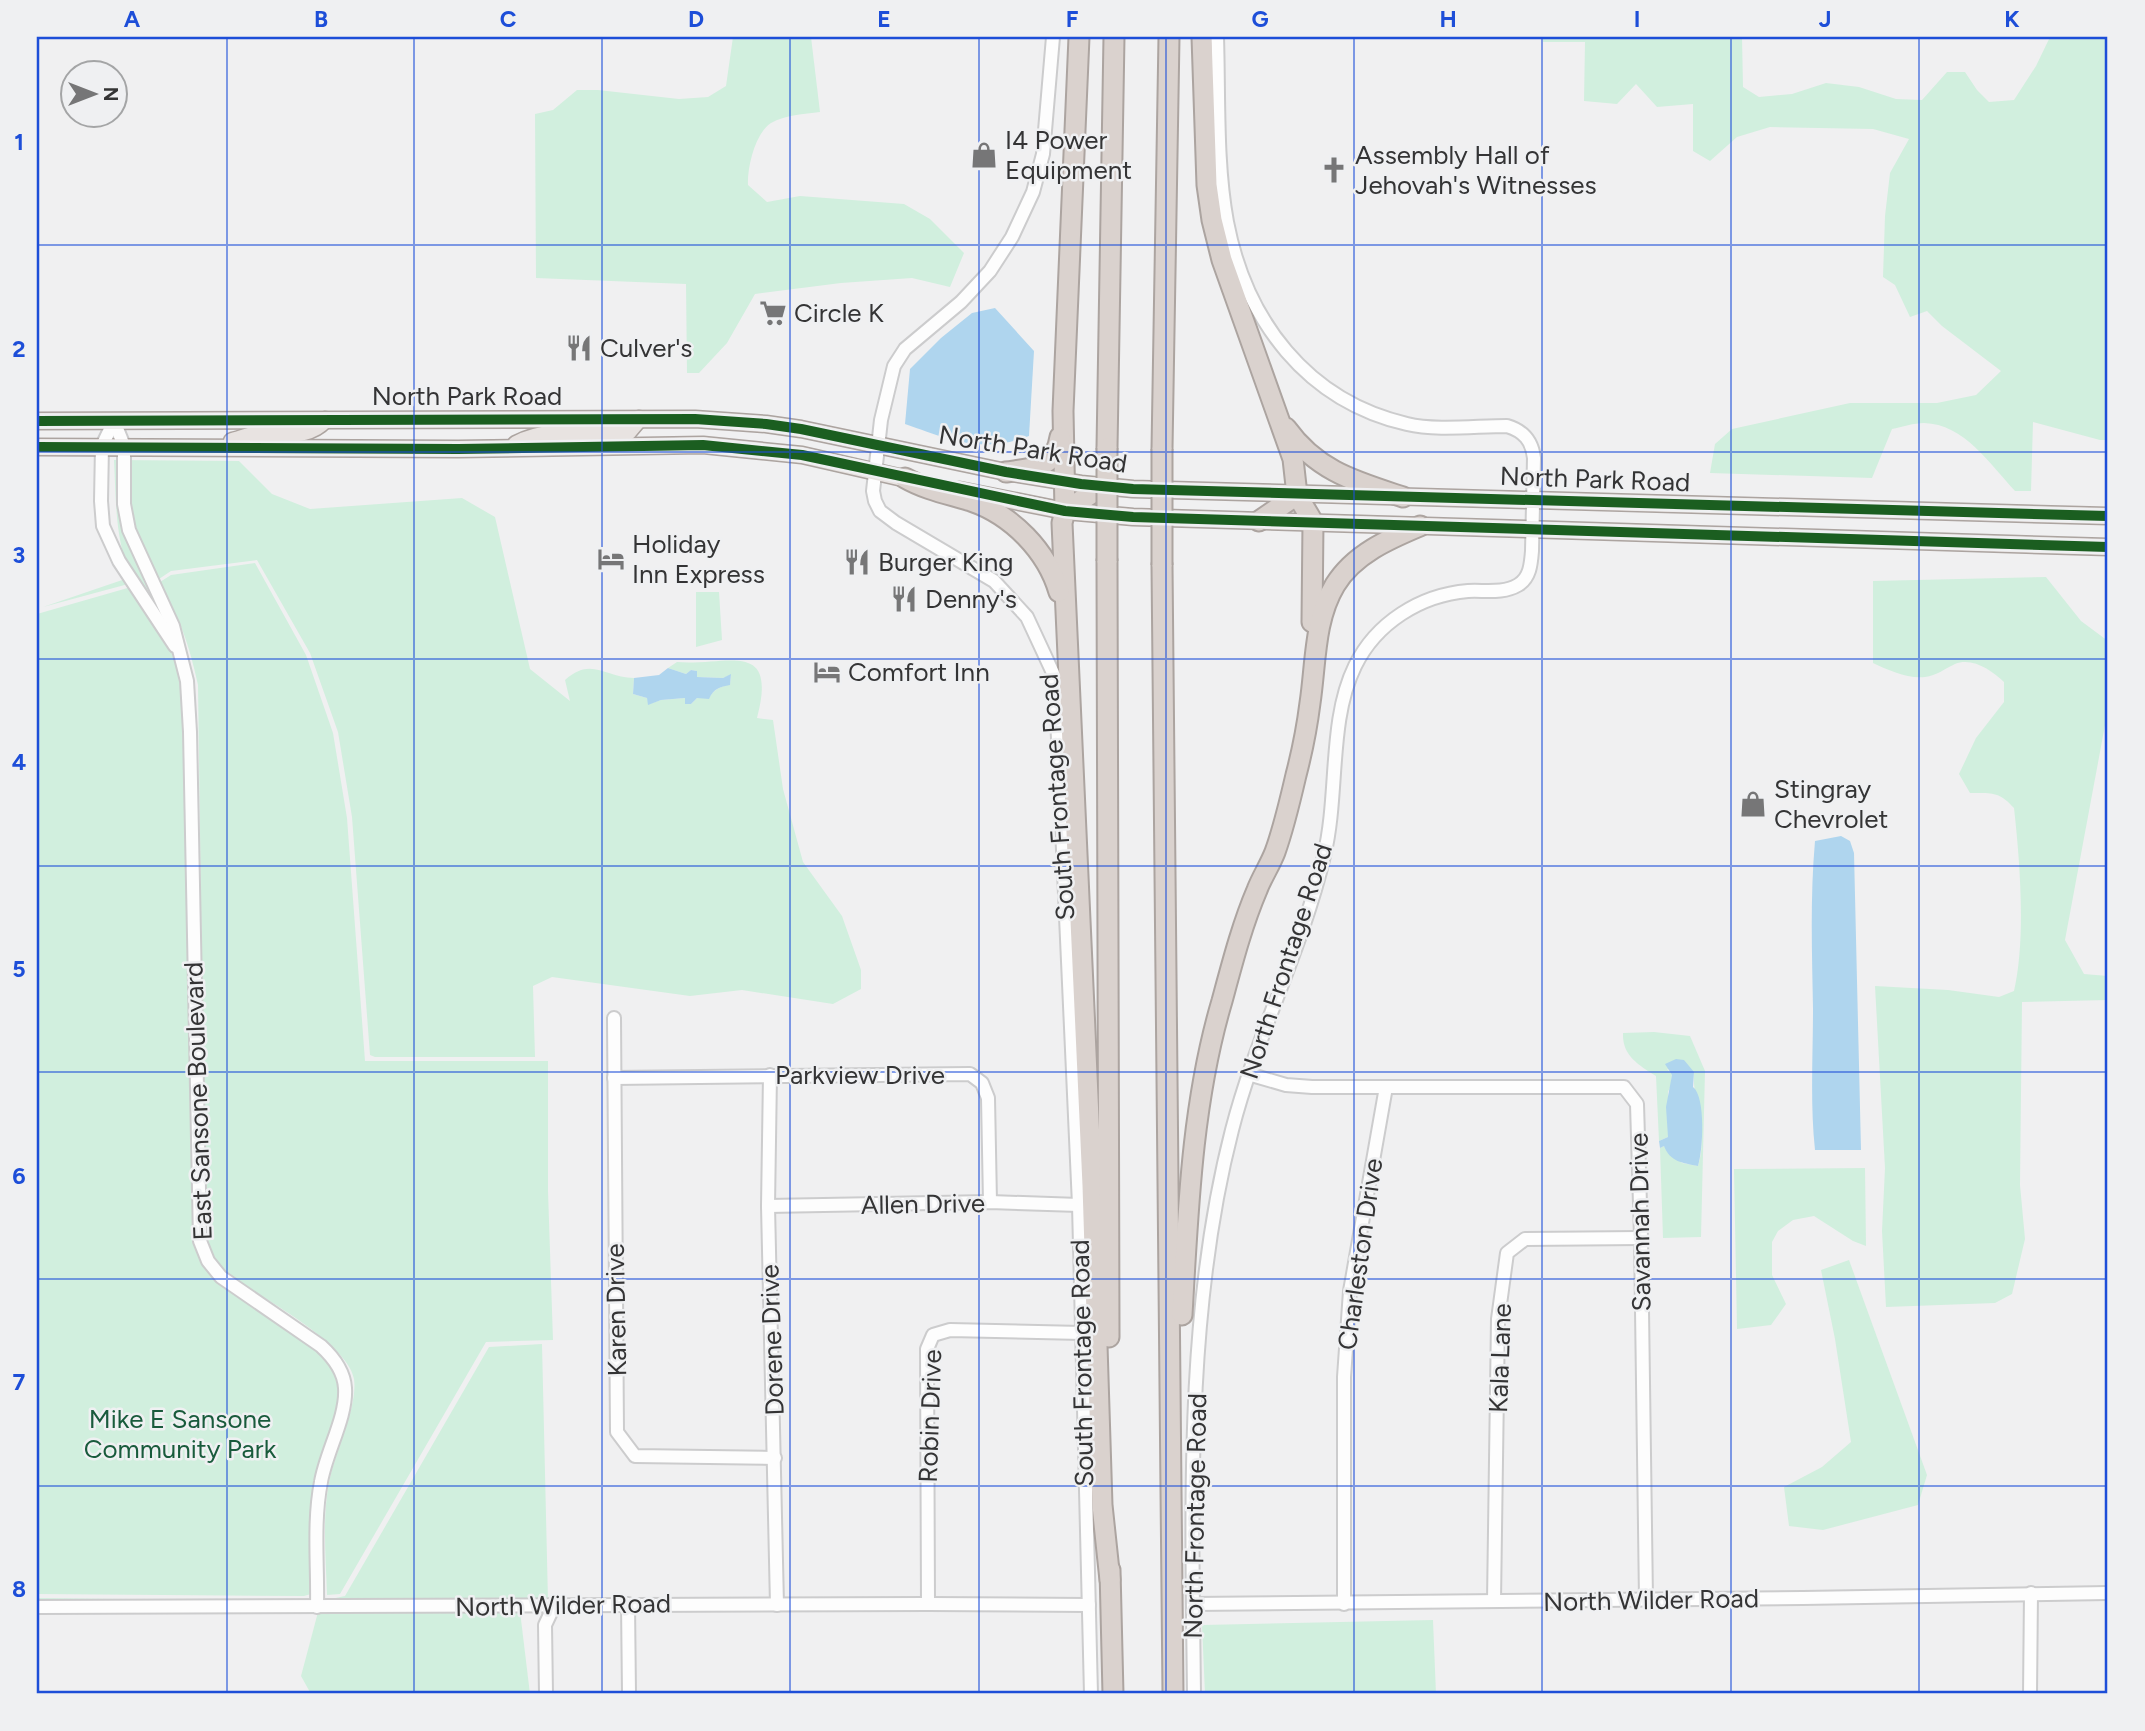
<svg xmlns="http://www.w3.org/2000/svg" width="2145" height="1731" font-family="Figtree,sans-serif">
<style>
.green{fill:#d1efde}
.water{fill:#afd5ee}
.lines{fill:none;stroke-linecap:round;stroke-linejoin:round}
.minor-casing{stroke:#cccccd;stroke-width:16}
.major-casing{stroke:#aca4a0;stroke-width:19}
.highway-casing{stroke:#aca4a0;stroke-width:23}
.minor{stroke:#fdfdfd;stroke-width:12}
.major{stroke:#e8e3e1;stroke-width:16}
.highway{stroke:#dad2ce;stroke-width:19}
.highway-bridge-casing{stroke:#aca4a0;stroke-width:23;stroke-linecap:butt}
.highway-bridge{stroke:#dad2ce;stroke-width:19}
.cycleway-casing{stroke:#eff0f2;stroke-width:15}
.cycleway{stroke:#1b5e20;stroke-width:10}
.grid{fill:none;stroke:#1d4ed8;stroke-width:2;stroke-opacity:0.55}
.labels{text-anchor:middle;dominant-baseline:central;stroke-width:5;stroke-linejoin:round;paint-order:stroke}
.poi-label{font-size:26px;fill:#343435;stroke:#eff0f2;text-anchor:start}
.street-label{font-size:26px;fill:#343435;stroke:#eff0f2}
.park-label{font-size:26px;fill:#195b3c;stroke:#eff0f2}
.neatline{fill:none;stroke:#1d4ed8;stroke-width:2.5}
.grid-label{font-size:23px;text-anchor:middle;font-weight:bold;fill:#1d4ed8}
</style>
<rect width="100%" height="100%" fill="#f0f0f1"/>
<g class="green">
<path d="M733,37H811L820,112C804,114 785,115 771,123C755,133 747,168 748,185L767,202L800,196L904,204L930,219L964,253L950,287L912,278L841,283L755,294L727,343L699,373H687L686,284L536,278L535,114L553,110L577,90H598L679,99L708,97L726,86Z"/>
<path d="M1543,37H1742L1743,87L1759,97L1792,94L1826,83L1859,87L1896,99L1922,100L1947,72H1965L1977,90L1989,102L2014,100L2036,66L2050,37H2108V440H2100L2033,422L2031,491H2015C1990,464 1964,424 1924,423C1914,423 1902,427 1892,429L1872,478L1710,473L1715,444L1732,429L1850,403H1937L1976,395L2001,371L1942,326L1927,311L1910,317L1895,285L1883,277L1885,216L1890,173L1909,139L1873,129L1770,127L1737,137L1710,161L1693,151V104L1657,107L1636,84L1617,104L1584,101L1585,42H1543Z"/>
<path d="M114,460L239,461L272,494L310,509L462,498L495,517L530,669L570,701L565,680C592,656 605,678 634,678L633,694L647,698L649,704L661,700L685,698V704H691L697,698H709C714,689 720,687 730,684L731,675L723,678L697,677V671L691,670L686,674L668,668L677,662C727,666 778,638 757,718L773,720L783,789L803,862L842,916L861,970V989L833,1004L742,990L690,996L552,977L533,986L535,1057H375L370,1055L352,817L338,732L310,653L257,560L171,571L156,581L185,646L194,686L195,707L194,811L200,1201C201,1217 200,1234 205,1249C215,1278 245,1290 268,1306C289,1320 310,1335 330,1350C338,1358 348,1370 349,1382C351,1415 330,1449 324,1482C317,1518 321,1558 322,1596L326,1600L345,1596L489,1347L542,1344L548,1601L37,1602V1598L303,1601L313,1598L318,1589C318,1553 316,1517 321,1482C325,1450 350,1415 345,1384C336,1335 246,1308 215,1271C207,1262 203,1249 199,1237L195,977L187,698L181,663L173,642L132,583L43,607L131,577C115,540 116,500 114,460Z"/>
<path d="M255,563L306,655L333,733L347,818L365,1061H548V1191L553,1340L486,1342L340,1594L327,1595C326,1559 322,1519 329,1483C334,1454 358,1407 354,1379C350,1350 284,1310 260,1295C245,1286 227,1278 217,1263C205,1245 206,1222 205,1201L198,685C189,643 180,620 160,582L171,575Z"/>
<path d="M2046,577L2081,621L2108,641V709L2065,940L2084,974L2108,976V1000L2022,1002L2020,1185L2025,1239L2012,1294L1995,1303L1886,1307L1882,1231L1885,1168L1875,986L1948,990L1999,997L2014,991C2026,939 2020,862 2014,808C1999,791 1991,793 1970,793L1959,774L1976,738L2004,702V682C1992,671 1973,657 1955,664C1946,668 1936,676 1925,677C1908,679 1888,670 1873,663V581Z"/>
<polygon points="131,587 168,644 176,664 182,699 194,1238 210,1273 230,1291 314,1347 337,1372 341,1388 336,1418 321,1458 313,1589 311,1594 304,1596 37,1594 37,614"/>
<polygon points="696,592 719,592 722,640 696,647"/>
<path d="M1654,1032L1690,1036L1705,1071L1701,1237L1663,1238L1660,1148L1664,1146L1682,1163L1698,1166C1709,1134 1692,1103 1694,1072L1667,1069L1672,1074L1671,1085L1668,1092V1137L1659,1141L1656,1076C1639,1065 1622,1056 1623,1033Z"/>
<polygon points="1865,1168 1866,1246 1853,1241 1814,1216 1793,1220 1778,1231 1772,1242 1772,1275 1786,1304 1771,1325 1737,1329 1734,1169"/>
<polygon points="1849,1260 1927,1475 1918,1505 1823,1530 1789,1526 1784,1487 1822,1467 1851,1442 1835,1339 1821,1270"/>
<polygon points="520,1611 530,1694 311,1694 301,1676 318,1612"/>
<polygon points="1433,1620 1436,1694 1205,1694 1202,1625"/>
</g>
<g class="water">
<path d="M995,308L1034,351L1029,436C981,454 951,440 905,424L910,369L941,338L972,313Z"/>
<path d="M668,668L686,674L691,670L697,671V677L723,678L731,674L730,685C720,687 714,688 709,699L697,698L691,704H685V698L661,700L648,705L647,698L633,694L634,678L659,675Z"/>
<path d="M1841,836L1850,841L1854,853L1861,1150H1815C1810,1103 1813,1057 1813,1009C1812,953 1810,897 1815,841Z"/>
<path d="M1676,1059L1684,1060L1694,1072L1693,1087C1706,1097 1703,1151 1698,1166C1683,1163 1670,1162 1664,1146L1660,1148L1659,1141L1668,1137L1666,1107L1672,1075L1665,1064Z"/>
</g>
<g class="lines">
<g class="minor-casing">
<g id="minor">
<polyline points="1053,37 1043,154 1033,192 1012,237 990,271 961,302 905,349 894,366 881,420 873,491 875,501 880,511 896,523 994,581 1027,617 1053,673 1057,717 1079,1205 1091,1694"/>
<path d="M114,421L124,446V504L129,530L173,626L187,681L190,732L200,1241L208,1261L221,1277L321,1346C333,1357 344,1371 345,1388C347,1417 326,1452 321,1482C313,1522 318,1566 317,1607"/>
<polyline points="114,421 102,446 101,501 103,526 119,561 175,646"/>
<polyline points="614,1018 617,1432 635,1456 775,1458"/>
<polyline points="1248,1074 1286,1085 1312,1087 1624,1087 1637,1104 1641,1238 1646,1599"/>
<polyline points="770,1075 768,1206 777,1605"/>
<polyline points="614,1078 970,1074 982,1083 988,1098 990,1202"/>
<polyline points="768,1206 990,1202 1079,1205"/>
<polyline points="1494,1601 1498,1319 1507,1253 1525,1239 1641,1238"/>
<polyline points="628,1604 629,1694"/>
<polyline points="928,1604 927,1349 933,1335 950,1330 1082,1333"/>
<polyline points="1193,1604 1803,1598 2108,1593"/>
<polyline points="1344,1604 1344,1377 1350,1291 1386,1087"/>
<polyline points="37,1607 928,1604 1089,1605"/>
<polyline points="546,1694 545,1625 554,1606"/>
<path d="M1194,1694C1192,1508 1185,1312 1232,1130C1256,1036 1302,950 1324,856C1339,795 1328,721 1355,666C1376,623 1420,595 1468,591C1484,590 1503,594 1518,585C1530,578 1531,564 1532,551L1534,458C1532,441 1524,431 1507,426C1476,426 1436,431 1407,424C1307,401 1246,321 1227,222C1216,162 1219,98 1217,37"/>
<polyline points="2030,1694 2031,1593"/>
</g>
</g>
<g class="major-casing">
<g id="major">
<polyline points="37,421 695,419 766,424 801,429 1006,472 1081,484 1133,489 2108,516"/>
<path d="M232,441C241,439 251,435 260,433C283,430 307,440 325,420"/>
<path d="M516,444C551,426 590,434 628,432L639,419"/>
<polyline points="37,447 458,449 703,445 802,455 916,481"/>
<polyline points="959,490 1065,511 1133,517 2108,547"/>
</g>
</g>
<g class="highway-casing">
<g id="highway">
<polyline points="1079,37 1063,411 1065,511 1062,523 1092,1185 1102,1505 1110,1580"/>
<polyline points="1202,37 1207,185 1212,220 1222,260 1293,459 1297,495 1313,522 1312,622"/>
<path d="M1286,428C1317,471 1354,481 1403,497"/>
<polyline points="1107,448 1114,37"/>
<polyline points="1162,449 1169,37"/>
<path d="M1006,472C1033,468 1055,469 1060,437"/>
<path d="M905,478C926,490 948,494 971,501C1012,515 1047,551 1059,592"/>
<polyline points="1065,511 1103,486"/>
<polyline points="1259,521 1297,495"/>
<polyline points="1107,561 1109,1337"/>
<polyline points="1162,565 1173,1694"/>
<path d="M1182,1315C1188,1210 1192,1102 1222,1001C1232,964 1242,925 1257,890C1262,877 1270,865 1275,852C1284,827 1290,801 1296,775C1302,752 1307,727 1310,703C1316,663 1314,620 1335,585C1354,554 1389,539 1420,526"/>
<polyline points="1110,1570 1113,1694"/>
</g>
</g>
<use href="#minor" class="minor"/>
<use href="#major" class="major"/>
<use href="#highway" class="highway"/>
<g class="highway-bridge-casing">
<g id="highway-bridge">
<polyline points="1107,448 1107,561"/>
<polyline points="1162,449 1162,565"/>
</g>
</g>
<use href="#highway-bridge" class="highway-bridge"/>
<g class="cycleway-casing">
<g id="cycleway">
<polyline points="37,421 695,419 766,424 801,429 1006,472 1081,484 1133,489 2108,516"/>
<polyline points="37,447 458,449 703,445 802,455 1065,511 1133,517 2108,547"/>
</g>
</g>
<use href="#cycleway" class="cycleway"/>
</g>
<path class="grid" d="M227,37V1694M414,37V1694M602,37V1694M790,37V1694M979,37V1694M1166,37V1694M1354,37V1694M1542,37V1694M1731,37V1694M1919,37V1694M37,245H2108M37,452H2108M37,659H2108M37,866H2108M37,1072H2108M37,1279H2108M37,1486H2108"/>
<defs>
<g id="shop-bare" transform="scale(2.1)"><path d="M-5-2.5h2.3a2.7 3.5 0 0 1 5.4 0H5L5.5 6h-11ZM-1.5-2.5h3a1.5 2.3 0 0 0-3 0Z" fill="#767677" stroke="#eff0f2" stroke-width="2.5" paint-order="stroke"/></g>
<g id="church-bare" transform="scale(2.1)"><path d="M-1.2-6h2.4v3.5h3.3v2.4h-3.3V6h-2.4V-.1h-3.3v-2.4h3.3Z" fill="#767677" stroke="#eff0f2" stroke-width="2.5" paint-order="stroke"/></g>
<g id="supermarket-bare" transform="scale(2.1)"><path d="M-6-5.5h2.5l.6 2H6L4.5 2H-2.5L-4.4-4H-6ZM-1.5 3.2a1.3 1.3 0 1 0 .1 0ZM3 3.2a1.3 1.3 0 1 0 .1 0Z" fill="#767677" stroke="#eff0f2" stroke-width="2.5" paint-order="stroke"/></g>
<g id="restaurant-bare" transform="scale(2.1)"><path d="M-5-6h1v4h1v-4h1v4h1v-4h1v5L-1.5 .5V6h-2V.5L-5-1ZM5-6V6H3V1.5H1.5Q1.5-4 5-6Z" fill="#767677" stroke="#eff0f2" stroke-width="2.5" paint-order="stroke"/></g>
<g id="hotel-bare" transform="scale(2.1)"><path d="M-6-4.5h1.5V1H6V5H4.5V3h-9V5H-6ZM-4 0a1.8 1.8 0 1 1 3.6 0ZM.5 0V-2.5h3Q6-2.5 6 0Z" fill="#767677" stroke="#eff0f2" stroke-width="2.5" paint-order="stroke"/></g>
</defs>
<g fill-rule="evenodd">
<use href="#shop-bare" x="984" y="155"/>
<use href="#church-bare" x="1334" y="170"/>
<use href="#supermarket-bare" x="773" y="313"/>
<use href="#restaurant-bare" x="579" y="348"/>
<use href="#hotel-bare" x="611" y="559"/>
<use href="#restaurant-bare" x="857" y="562"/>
<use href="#restaurant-bare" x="904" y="599"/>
<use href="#hotel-bare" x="827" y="672"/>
<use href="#shop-bare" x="1753" y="804"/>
</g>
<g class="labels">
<g class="poi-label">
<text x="1005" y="140">I4 Power<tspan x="1005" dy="30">Equipment</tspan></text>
<text x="1355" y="155">Assembly Hall of<tspan x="1355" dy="30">Jehovah's Witnesses</tspan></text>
<text x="794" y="313">Circle K</text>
<text x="600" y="348">Culver's</text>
<text x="632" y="544">Holiday<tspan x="632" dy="30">Inn Express</tspan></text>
<text x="878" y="562">Burger King</text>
<text x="925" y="599">Denny's</text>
<text x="848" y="672">Comfort Inn</text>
<text x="1774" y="789">Stingray<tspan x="1774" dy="30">Chevrolet</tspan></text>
</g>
<g class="street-label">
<text x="467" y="396">North Park Road</text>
<text transform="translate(1033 449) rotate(9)">North Park Road</text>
<text transform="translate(1595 479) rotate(2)">North Park Road</text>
<text transform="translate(1057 797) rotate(-94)">South Frontage Road</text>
<text transform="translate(1286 961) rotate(-72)">North Frontage Road</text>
<text x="860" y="1075">Parkview Drive</text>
<text transform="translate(198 1101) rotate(-92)">East Sansone Boulevard</text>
<text transform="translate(923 1204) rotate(-1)">Allen Drive</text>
<text transform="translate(1640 1222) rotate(-91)">Savannah Drive</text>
<text transform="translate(1360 1254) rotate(-82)">Charleston Drive</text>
<text transform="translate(616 1310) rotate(-91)">Karen Drive</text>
<text transform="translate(772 1340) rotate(-92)">Dorene Drive</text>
<text transform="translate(1500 1358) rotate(-88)">Kala Lane</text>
<text transform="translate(1082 1363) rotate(-91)">South Frontage Road</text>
<text transform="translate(930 1416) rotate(-88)">Robin Drive</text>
<text transform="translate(1195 1516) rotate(-89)">North Frontage Road</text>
<text transform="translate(1651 1600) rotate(-1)">North Wilder Road</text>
<text transform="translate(563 1605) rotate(-1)">North Wilder Road</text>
</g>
<g class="park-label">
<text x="180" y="1419">Mike E Sansone<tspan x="180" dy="30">Community Park</tspan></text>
</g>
</g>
<rect width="2145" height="1731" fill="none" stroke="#eff0f2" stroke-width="77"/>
<g transform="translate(94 94) rotate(90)"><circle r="33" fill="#eff0f2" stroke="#a4a5a6" stroke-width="2"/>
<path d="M0-5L12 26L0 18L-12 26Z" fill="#767677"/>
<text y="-10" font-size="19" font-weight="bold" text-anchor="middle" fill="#343435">N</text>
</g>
<rect x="38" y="38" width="2068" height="1654" class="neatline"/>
<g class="grid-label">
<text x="132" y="27">A</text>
<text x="321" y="27">B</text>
<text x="508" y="27">C</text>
<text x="696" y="27">D</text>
<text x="884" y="27">E</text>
<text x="1072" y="27">F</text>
<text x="1260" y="27">G</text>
<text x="1448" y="27">H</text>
<text x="1637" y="27">I</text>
<text x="1825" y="27">J</text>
<text x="2012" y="27">K</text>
<text x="19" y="150">1</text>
<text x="19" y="357">2</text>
<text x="19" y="563">3</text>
<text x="19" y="770">4</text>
<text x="19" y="977">5</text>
<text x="19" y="1184">6</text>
<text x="19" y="1390">7</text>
<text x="19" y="1597">8</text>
</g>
</svg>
